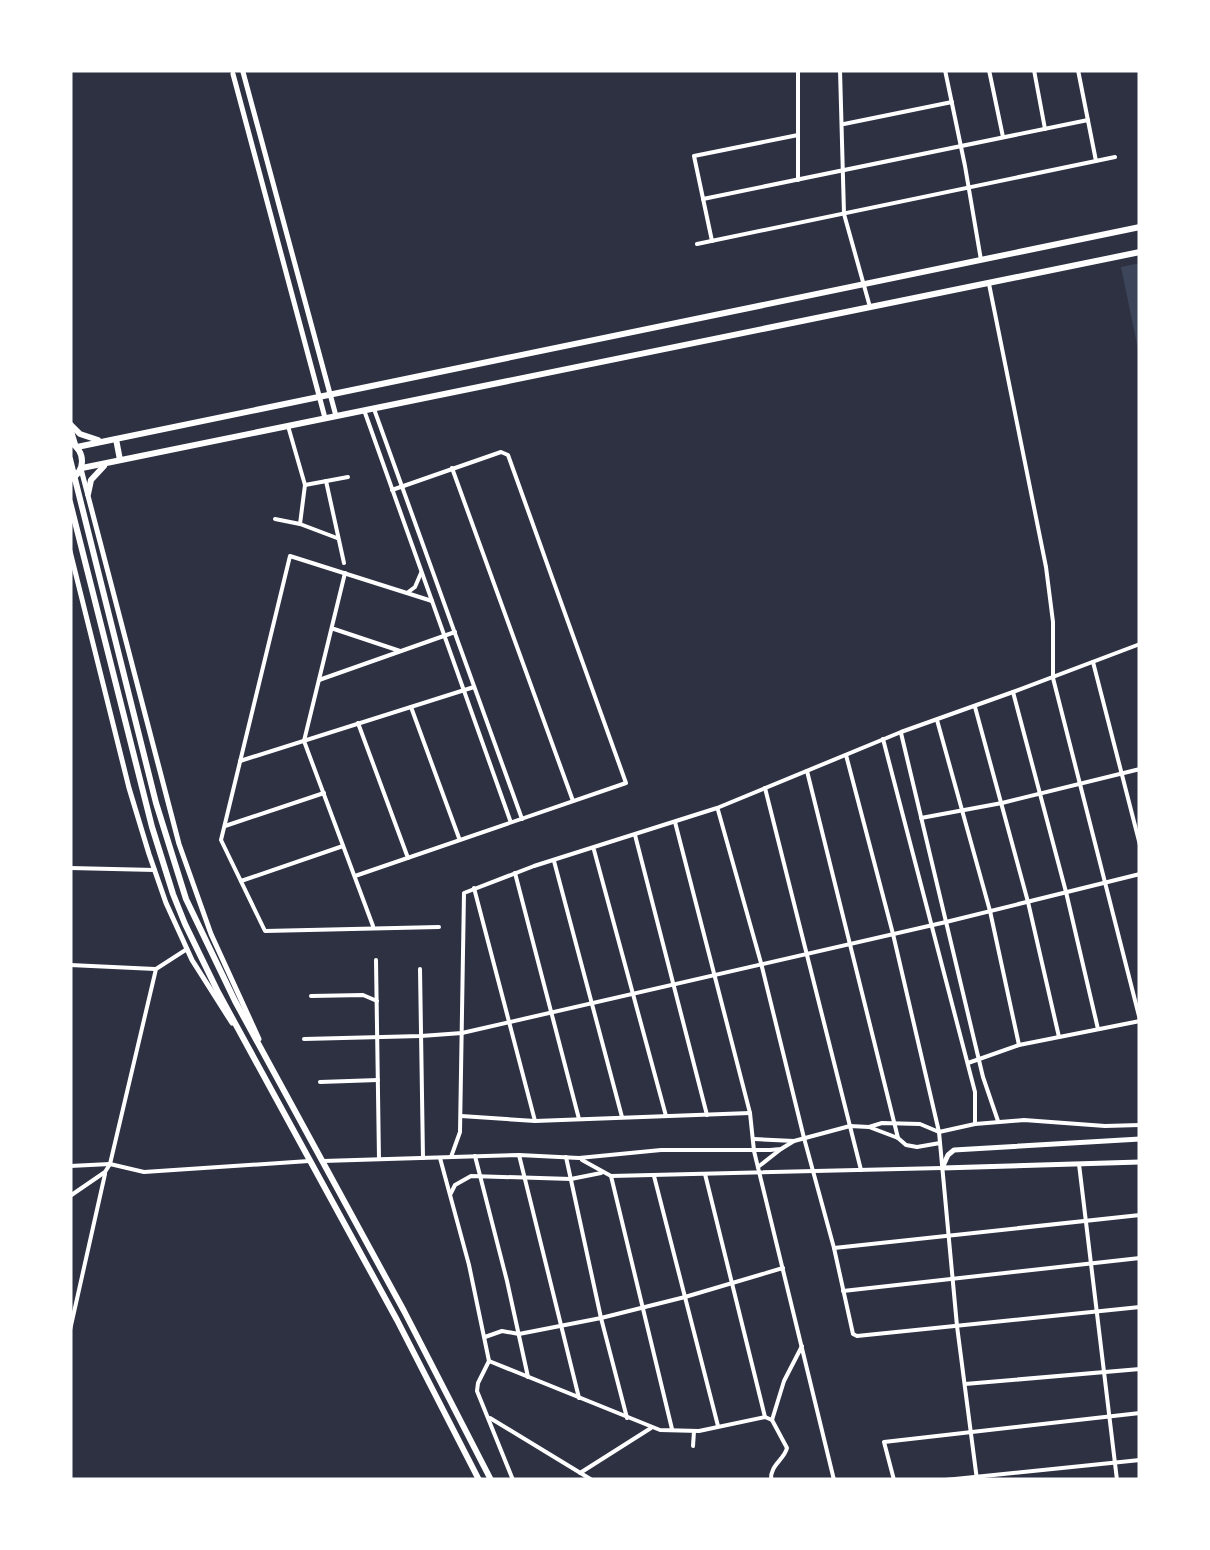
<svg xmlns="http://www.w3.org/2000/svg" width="1210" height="1550" font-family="Montserrat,sans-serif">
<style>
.green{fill:#3c4559}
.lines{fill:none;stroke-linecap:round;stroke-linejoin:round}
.minor{stroke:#fff;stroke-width:4}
.tertiary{stroke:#fff;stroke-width:5}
.secondary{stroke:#fff;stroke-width:5}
.primary{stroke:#fff;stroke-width:6}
.trunk{stroke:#fff;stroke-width:6}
</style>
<rect width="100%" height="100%" fill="#2d3142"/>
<polygon class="green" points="1140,263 1140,359 1121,267"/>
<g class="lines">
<g class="minor">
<polyline points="798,70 798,180"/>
<polyline points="840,70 844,214 870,307"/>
<polyline points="945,70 965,166 981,260"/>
<polyline points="989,70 1003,137"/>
<polyline points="1034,70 1045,129"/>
<polyline points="1078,70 1096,161"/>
<polyline points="844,124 952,102"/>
<polyline points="703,199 1088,120"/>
<polyline points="712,241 694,156 798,135"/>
<polyline points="697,244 1115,157"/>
<polyline points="989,284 1046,567 1053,622 1053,678 1140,1020"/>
<polyline points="374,409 522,819"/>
<polyline points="364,410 510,820"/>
<polyline points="288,426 305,485 300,524"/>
<polyline points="452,468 573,801"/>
<polyline points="326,481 344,563"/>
<polyline points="305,485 348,477"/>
<polyline points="275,519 300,524 337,538"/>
<polyline points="345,573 304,741 373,926"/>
<polyline points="407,593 415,587 421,573"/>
<polyline points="432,601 290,556 221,840 265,931 439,927"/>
<polyline points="334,629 400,651"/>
<polyline points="1093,662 1140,845"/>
<polyline points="319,680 455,632"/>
<polyline points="1013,692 1066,892 1098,1029"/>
<polyline points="411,707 459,838"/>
<polyline points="975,707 1028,902 1059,1037"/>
<polyline points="937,720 990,911 1019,1045"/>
<polyline points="358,723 408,858"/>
<polyline points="901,733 983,1077 998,1121"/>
<polyline points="883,739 975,1092 975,1124"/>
<polyline points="846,755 893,934 939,1132 957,1326 977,1480"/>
<polyline points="240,761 474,687"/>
<polyline points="807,771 898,1138"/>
<polyline points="765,788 861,1170"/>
<polyline points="718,810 761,963 804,1138 834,1248 853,1334 857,1336 1140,1307"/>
<polyline points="921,818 1002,803 1140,769"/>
<polyline points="675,822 750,1113 754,1151 834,1480"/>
<polyline points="225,826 324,793"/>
<polyline points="635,835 707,1115"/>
<polyline points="594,850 666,1116"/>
<polyline points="554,861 622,1117"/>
<polyline points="70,868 155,870"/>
<polyline points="515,873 579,1119"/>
<polyline points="355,876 626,783 508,455 501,452 392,490"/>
<polyline points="241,881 343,846"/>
<polyline points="474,888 535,1121"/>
<polyline points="376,960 379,1159"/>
<polyline points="70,965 155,969"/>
<polyline points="420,969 423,1158"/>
<polyline points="311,996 363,995 377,1001"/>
<polyline points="304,1039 421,1036 462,1033 946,922 1140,874"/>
<polyline points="968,1063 1019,1045 1140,1021"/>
<polyline points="320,1082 378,1080"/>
<polyline points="461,1116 535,1121 750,1113"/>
<polyline points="869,1127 882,1123 920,1124 939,1132 975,1124 1024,1120 1105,1126 1140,1125"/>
<polyline points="754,1139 794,1141"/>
<polyline points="519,1155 579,1398"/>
<polyline points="475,1156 507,1281 528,1377"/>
<polyline points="451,1157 460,1132 464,893 534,866 717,808 901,732 1013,692 1140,644"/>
<polyline points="566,1157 601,1318 627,1418"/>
<polyline points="440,1158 469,1265 489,1361"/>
<polyline points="582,1160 611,1176 942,1168"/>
<polyline points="323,1161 519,1155 579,1158 661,1150 770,1150 781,1149 794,1141 850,1126 869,1127 898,1138 906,1145 917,1147 940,1143"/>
<polyline points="1079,1164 1117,1480"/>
<polyline points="70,1166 110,1164 144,1172 309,1161"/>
<polyline points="758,1167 781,1149"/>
<polyline points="705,1174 765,1417"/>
<polyline points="611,1176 672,1429"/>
<polyline points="654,1176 718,1426"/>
<polyline points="451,1193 455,1185 471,1176 571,1179 601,1173"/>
<polyline points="70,1196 105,1172 110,1164 156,969 187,949"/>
<polyline points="834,1248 1140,1215"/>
<polyline points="843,1291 1140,1258"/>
<polyline points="70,1330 105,1174"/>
<polyline points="485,1337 502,1331 519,1334 601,1318 685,1297 783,1268"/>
<polyline points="489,1361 660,1430 699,1431 765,1417 772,1420"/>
<polyline points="489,1361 478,1383 477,1391 513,1480"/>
<polyline points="965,1384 1140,1369"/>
<polyline points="490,1418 592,1480"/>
<polyline points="693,1446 694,1431"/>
<polyline points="580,1473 651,1428"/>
<path d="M771,1480C770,1465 784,1460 787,1448L772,1420L784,1381L802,1346"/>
<polyline points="894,1480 884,1442 1140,1413"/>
<polyline points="945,1480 1140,1460"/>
</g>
<g class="tertiary">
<polyline points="243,72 336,416"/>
<polyline points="233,74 325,418"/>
<polyline points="1140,1139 954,1150 948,1155 942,1168 1140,1162"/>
</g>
<g class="secondary">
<polyline points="70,426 76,446"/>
<polyline points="81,469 179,844 211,934 259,1039"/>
<polyline points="70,551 129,788 149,854 166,903 192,960 232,1023"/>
</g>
<g class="primary">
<polyline points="70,424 80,434 98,440"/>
<polyline points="116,439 120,460"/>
<path d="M70,442C86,452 86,470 70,480"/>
<polyline points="77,447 1140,227"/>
<polyline points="82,468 1140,252"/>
<polyline points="88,494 91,480 104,466"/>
</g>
<g class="trunk">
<polyline points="70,459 156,803 186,899 235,1001 404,1311 491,1480"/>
<polyline points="70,502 152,827 173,894 185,924 218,992 397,1320 479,1480"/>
</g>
</g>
<rect width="1210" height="1550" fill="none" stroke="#ffffff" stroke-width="145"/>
</svg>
